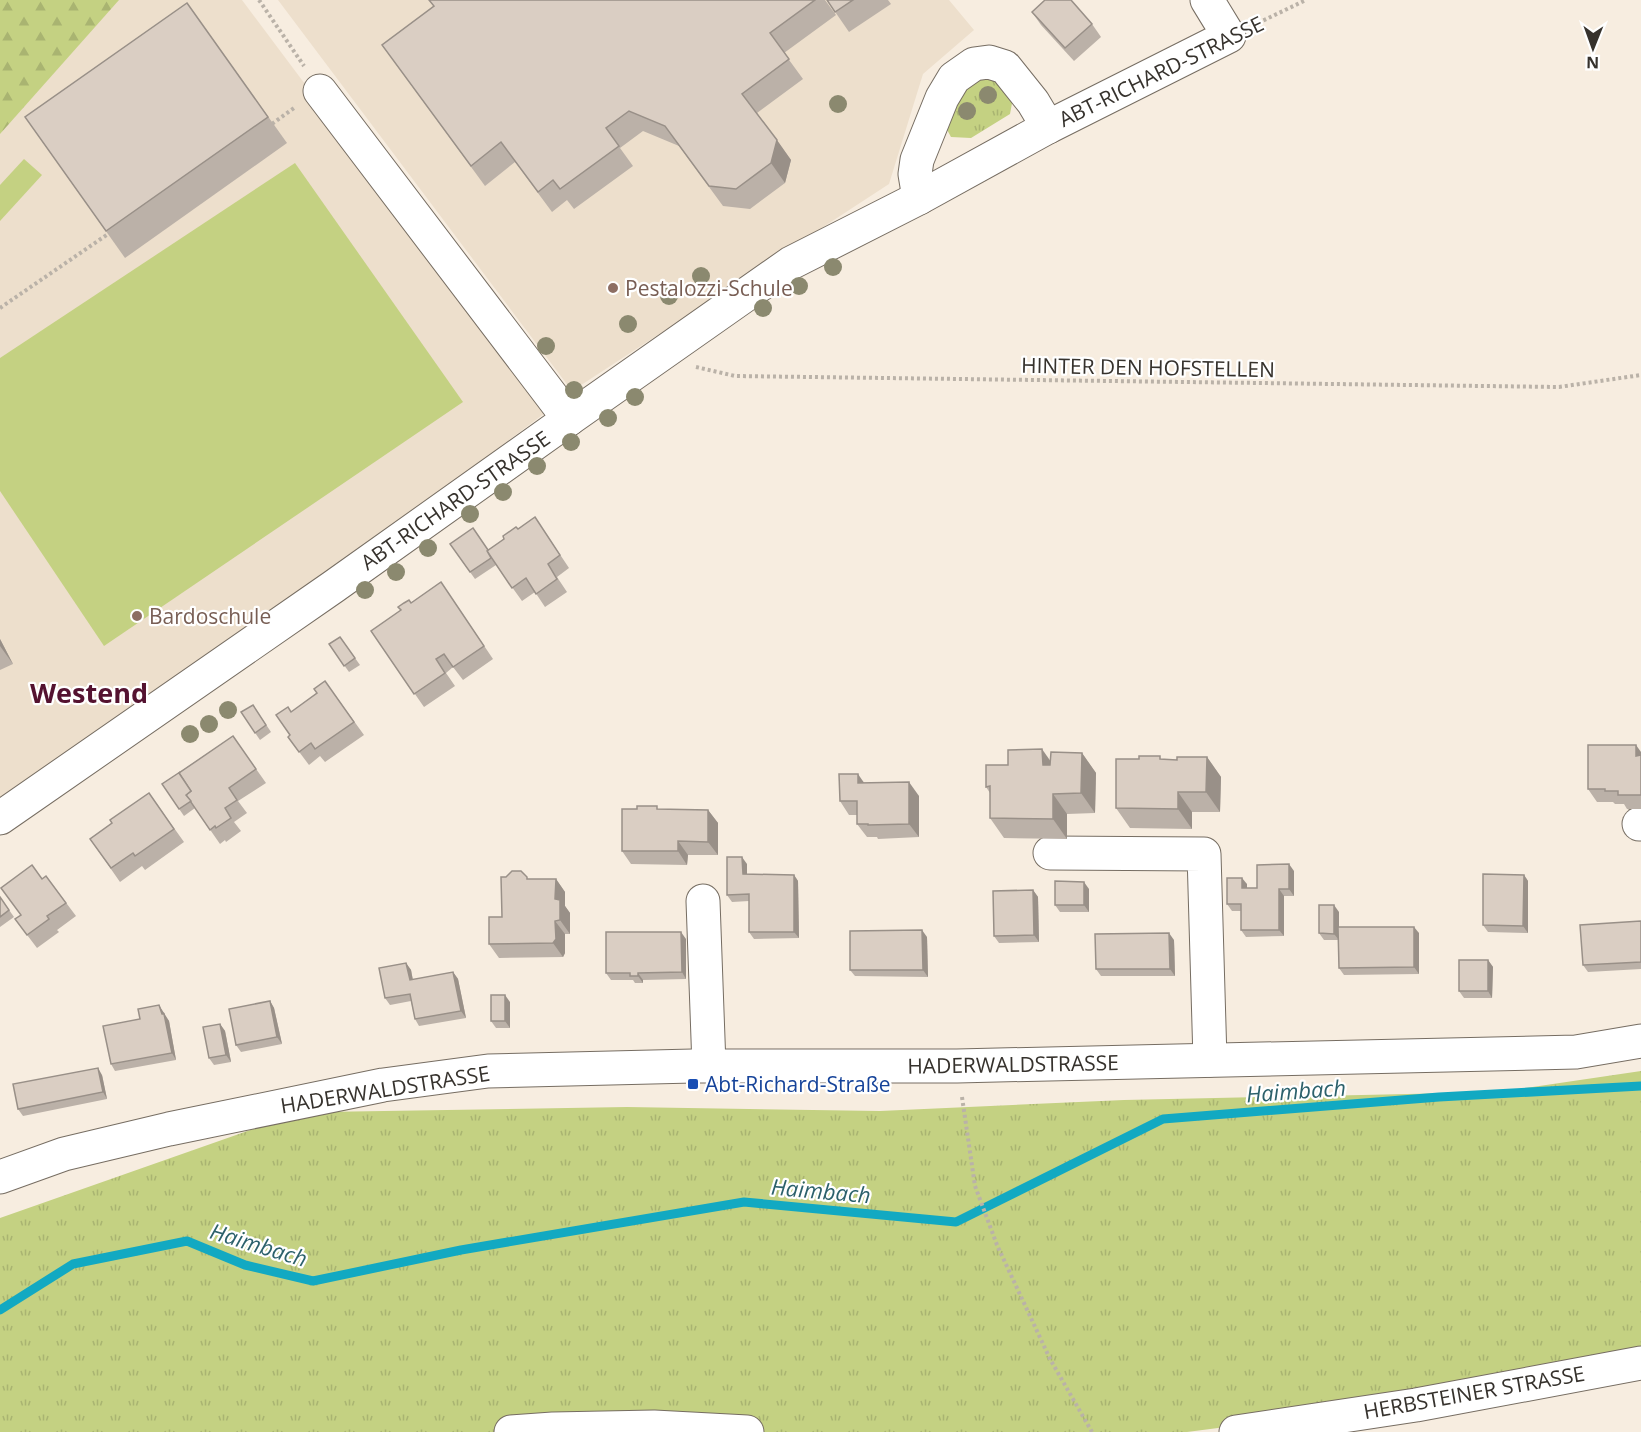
<svg xmlns="http://www.w3.org/2000/svg" width="1641" height="1432" font-family="'Open Sans',sans-serif">
<style>
.built{fill:#eddfcc}
.grass{fill:url(#grass-tufts)}
.forest{fill:url(#forest-firs)}
.park{fill:#c4d182}
.lines{fill:none;stroke-linecap:round;stroke-linejoin:round}
.stream{stroke:#12a9c2;stroke-width:9}
.minor-casing{stroke:#766d62;stroke-width:35}
.path{stroke:#bab2a8;stroke-width:4;stroke-dasharray:3 3;stroke-linecap:butt}
.minor{stroke:#fff;stroke-width:33}
.tree{fill:#8b896f}
.wall{fill:#bbb1a8}
.shaded-wall{fill:#999088}
.building{fill:#dacec3;stroke:#999088;stroke-width:1.5}
.education-dot{fill:#8d6e63;stroke:#fff;stroke-width:2}
.transit-dot{fill:#1a4fb4;stroke:#fff;stroke-width:2}
.labels{text-anchor:middle;dominant-baseline:central;stroke-width:4.5;stroke-linejoin:round;paint-order:stroke}
.street-label{font-size:21px;fill:#36322d;stroke:#fff}
.education-label{font-size:21px;fill:#785e54;stroke:#fff;text-anchor:start}
.transit-label{font-size:21px;fill:#164399;stroke:#fff;text-anchor:start}
.water-label{font-size:22px;font-style:italic;fill:#2c616b;stroke:#fff}
.district-label{font-size:27px;font-weight:bold;fill:#541230;stroke:#fff}
</style>
<defs>
<pattern id="grass-tufts" width="24" height="20" patternUnits="userSpaceOnUse" patternTransform="scale(1.5)"><rect width="24" height="20" fill="#c4d182"/><path d="M3 7l-1-3M5 7V3M7 7l1-3M15 17l-1-3M17 17v-4M19 17l1-3" fill="none" stroke="#a9b471"/></pattern>
<pattern id="forest-firs" width="22" height="20" patternUnits="userSpaceOnUse" patternTransform="scale(1.5)"><rect width="22" height="20" fill="#c4d182"/><path d="M5 1l3.5 6h-7zM16 11l3.5 6h-7z" fill="#a9b471"/></pattern>
</defs>
<rect width="100%" height="100%" fill="#f7ede0"/>
<g class="built">
<polygon points="0,0 242,0 549,410 0,822"/>
<polygon points="278,0 949,0 974,30 923,74 889,184 572,391"/>
</g>
<g class="grass">
<polygon points="993,74 1013,98 1010,114 971,138 951,137 945,126 946,107 975,78"/>
<polygon points="1641,1071 1641,1373 1187,1432 0,1432 0,1218 256,1128 321,1112 627,1107 880,1111 1124,1100 1499,1092"/>
</g>
<polygon class="forest" points="0,0 119,0 0,134"/>
<g class="park">
<polygon points="24,159 42,175 0,221 0,185"/>
<polygon points="295,163 463,402 104,646 0,491 0,358"/>
</g>
<g class="lines">
<polyline class="stream" points="0,1310 73,1264 187,1241 245,1265 313,1281 461,1250 744,1202 956,1222 1163,1119 1439,1097 1641,1086"/>
<g class="minor-casing">
<g id="minor">
<polyline points="320,91 569,419"/>
<polyline points="919,198 915,174 917,160 942,98 954,78 974,64 989,62 1005,67 1033,102 1048,127"/>
<polyline points="0,818 333,587 569,419 791,263 919,198 1048,127 1229,36 1207,0"/>
<polyline points="1639,824 1641,824"/>
<polyline points="1050,853 1204,854 1210,1060"/>
<polyline points="703,901 709,1066"/>
<polyline points="0,1177 64,1154 169,1129 383,1085 488,1071 693,1066 957,1066 1576,1052 1641,1041"/>
<polyline points="511,1432 553,1429 654,1427 747,1432"/>
<polyline points="1236,1432 1416,1405 1641,1363"/>
</g>
</g>
<g class="path">
<polyline points="259,0 304,66"/>
<polyline points="1258,23 1306,0"/>
<polyline points="272,124 294,108"/>
<polyline points="0,308 108,234"/>
<polyline points="696,367 735,376 1559,387 1641,375"/>
<polyline points="962,1097 975,1186 997,1245 1050,1359 1092,1432"/>
</g>
<use href="#minor" class="minor"/>
</g>
<g class="tree">
<circle cx="988" cy="95" r="9"/>
<circle cx="838" cy="104" r="9"/>
<circle cx="967" cy="111" r="9"/>
<circle cx="833" cy="267" r="9"/>
<circle cx="701" cy="276" r="9"/>
<circle cx="799" cy="286" r="9"/>
<circle cx="669" cy="296" r="9"/>
<circle cx="763" cy="308" r="9"/>
<circle cx="628" cy="324" r="9"/>
<circle cx="546" cy="346" r="9"/>
<circle cx="574" cy="390" r="9"/>
<circle cx="635" cy="397" r="9"/>
<circle cx="608" cy="418" r="9"/>
<circle cx="571" cy="442" r="9"/>
<circle cx="537" cy="466" r="9"/>
<circle cx="503" cy="492" r="9"/>
<circle cx="470" cy="514" r="9"/>
<circle cx="428" cy="548" r="9"/>
<circle cx="396" cy="572" r="9"/>
<circle cx="365" cy="590" r="9"/>
<circle cx="228" cy="710" r="9"/>
<circle cx="209" cy="724" r="9"/>
<circle cx="190" cy="734" r="9"/>
</g>
<g class="wall">
<polygon points="429,0 825,0 836,15 784,53 803,79 757,113 791,160 785,183 750,209 723,206 679,146 643,131 620,148 633,166 574,209 567,200 552,212 515,162 485,186 382,45 434,7"/>
<polygon points="827,0 888,0 891,4 849,32"/>
<polygon points="187,3 287,143 125,258 25,117"/>
<polygon points="1032,12 1092,24 1101,37 1074,61 1041,25"/>
<polygon points="535,517 569,568 557,577 567,592 545,607 535,592 522,601 496,565 475,579 450,544 488,550"/>
<polygon points="441,582 493,659 463,680 453,667 446,673 455,686 424,707 371,631"/>
<polygon points="340,637 360,665 349,672 329,644"/>
<polygon points="0,639 13,664 0,670"/>
<polygon points="325,681 364,735 325,762 320,756 309,765 288,737 290,735 291,712 317,693"/>
<polygon points="253,705 271,732 260,740 241,712"/>
<polygon points="233,736 266,783 238,801 247,813 234,822 241,831 226,842 225,840 220,844 195,808 184,816 162,784"/>
<polygon points="1641,752 1641,809 1627,809 1624,804 1615,804 1613,802 1597,802 1588,789"/>
<polygon points="1082,753 1096,773 1095,813 1067,814 1067,839 1004,838 990,818 990,793 986,787 1008,765 1051,761"/>
<polygon points="1207,757 1221,777 1220,812 1192,812 1192,829 1130,828 1116,808 1162,759 1177,760"/>
<polygon points="864,783 919,796 919,837 878,839 877,837 867,837 857,824 857,815 849,815 840,801"/>
<polygon points="149,793 184,842 145,870 142,866 120,882 90,839 112,823"/>
<polygon points="659,809 708,810 718,823 718,855 688,855 687,865 631,864 622,851"/>
<polygon points="747,864 747,874 794,875 798,881 799,938 754,939 749,932 749,901 732,902 727,895"/>
<polygon points="1294,871 1294,896 1284,896 1284,936 1246,937 1241,930 1241,911 1232,911 1227,904 1247,884 1247,888 1257,888"/>
<polygon points="1524,875 1528,881 1528,933 1488,932 1483,925"/>
<polygon points="46,876 76,916 57,930 59,932 37,948 15,919 20,916"/>
<polygon points="528,879 556,879 565,892 565,906 570,913 570,934 565,934 565,953 563,957 499,958 489,944 502,917"/>
<polygon points="1089,889 1089,912 1060,912 1055,905"/>
<polygon points="1033,890 1038,897 1039,942 999,943 994,936"/>
<polygon points="0,897 14,917 0,927"/>
<polygon points="1339,912 1339,927 1419,933 1419,974 1344,975 1339,968 1339,940 1324,940 1319,933"/>
<polygon points="1641,921 1641,969 1588,972 1583,965"/>
<polygon points="927,937 928,977 855,976 850,970"/>
<polygon points="686,939 686,979 643,980 643,983 635,983 633,980 611,980 606,973"/>
<polygon points="1174,940 1175,976 1101,976 1096,969"/>
<polygon points="1488,960 1493,967 1492,998 1464,998 1459,991"/>
<polygon points="406,963 411,970 413,980 453,972 458,979 466,1018 419,1026 415,1019 411,1001 390,1005 385,998"/>
<polygon points="270,1001 274,1008 282,1044 241,1052 236,1045"/>
<polygon points="510,1002 510,1028 496,1028 491,1021"/>
<polygon points="164,1012 165,1016 169,1021 176,1060 115,1071 111,1064 140,1019"/>
<polygon points="220,1024 225,1031 231,1062 214,1065 209,1058"/>
<polygon points="102,1075 107,1099 23,1116 18,1109"/>
</g>
<g class="shaded-wall">
<polygon points="777,140 791,160 785,183 771,163"/>
<polygon points="0,639 13,664 0,646"/>
<polygon points="1636,745 1641,752 1641,763 1636,756"/>
<polygon points="1042,749 1056,769 1043,765"/>
<polygon points="1082,753 1096,773 1095,813 1081,793"/>
<polygon points="1207,757 1221,777 1220,812 1206,792"/>
<polygon points="858,774 867,787 858,783"/>
<polygon points="909,782 919,796 919,837 909,824"/>
<polygon points="1178,792 1192,812 1192,829 1178,809"/>
<polygon points="1053,794 1067,814 1067,839 1053,819"/>
<polygon points="708,810 718,823 718,855 708,842"/>
<polygon points="678,841 688,855 687,865 678,851"/>
<polygon points="742,857 747,864 747,881 743,874"/>
<polygon points="1289,864 1294,871 1294,896 1289,889"/>
<polygon points="794,875 798,881 799,938 794,932"/>
<polygon points="1524,875 1528,881 1528,933 1523,926"/>
<polygon points="1242,878 1247,884 1247,895 1242,888"/>
<polygon points="556,879 565,892 565,906 570,913 570,934 560,920 555,899"/>
<polygon points="1084,882 1089,889 1089,912 1084,905"/>
<polygon points="1279,889 1284,896 1284,936 1279,930"/>
<polygon points="1033,890 1038,897 1039,942 1034,935"/>
<polygon points="1334,905 1339,912 1339,940 1334,934"/>
<polygon points="555,921 565,934 565,953 563,957 553,943"/>
<polygon points="1414,927 1419,933 1419,974 1414,967"/>
<polygon points="922,930 927,937 928,977 923,970"/>
<polygon points="681,932 686,939 686,979 682,972"/>
<polygon points="1169,933 1174,940 1175,976 1170,969"/>
<polygon points="1488,960 1493,967 1492,998 1488,991"/>
<polygon points="406,963 411,970 414,987 410,980"/>
<polygon points="453,972 458,979 466,1018 461,1011"/>
<polygon points="638,973 643,980 643,983 638,976"/>
<polygon points="505,995 510,1002 510,1028 505,1021"/>
<polygon points="270,1001 274,1008 282,1044 277,1037"/>
<polygon points="159,1005 169,1021 176,1060 172,1053"/>
<polygon points="220,1024 225,1031 231,1062 226,1055"/>
<polygon points="98,1068 102,1075 107,1099 103,1092"/>
</g>
<g class="building">
<polygon points="429,0 815,0 770,33 789,59 742,94 777,140 771,163 736,189 709,186 665,126 629,111 606,128 619,146 560,189 553,180 538,192 501,142 471,166 382,45 434,6"/>
<polygon points="827,0 853,0 835,12"/>
<polygon points="1045,0 1071,0 1092,24 1065,48 1032,12"/>
<polygon points="187,3 268,117 106,231 25,117"/>
<polygon points="535,517 560,555 548,564 557,579 536,594 526,578 512,588 487,551 504,539 503,536 516,527 518,529"/>
<polygon points="473,528 488,550 487,551 491,558 470,572 450,544"/>
<polygon points="441,582 484,646 453,667 444,654 436,659 445,673 414,694 371,631 401,610 398,607 404,603 409,600 411,603"/>
<polygon points="340,637 355,658 344,666 329,644"/>
<polygon points="325,681 354,722 315,749 311,743 299,752 288,737 290,735 276,715 288,707 291,712 317,693 314,689"/>
<polygon points="253,705 266,725 255,733 241,712"/>
<polygon points="233,736 256,769 229,788 237,800 225,808 231,818 216,828 215,826 210,830 186,795 191,791 179,773"/>
<polygon points="1588,745 1636,745 1636,756 1641,755 1641,795 1618,795 1618,791 1605,791 1605,789 1588,789"/>
<polygon points="1042,749 1043,765 1050,765 1051,752 1082,753 1081,793 1053,794 1053,819 990,818 990,786 986,787 986,765 1008,765 1008,750"/>
<polygon points="1139,756 1160,756 1160,759 1177,760 1177,757 1207,757 1206,792 1178,792 1178,809 1116,808 1116,759 1139,759"/>
<polygon points="180,772 179,773 191,791 186,795 191,801 179,809 162,784"/>
<polygon points="839,774 858,774 858,783 909,782 909,824 868,825 868,824 857,824 857,801 840,801"/>
<polygon points="149,793 174,829 135,856 133,853 111,868 90,839 112,823 110,820"/>
<polygon points="637,806 657,806 657,809 708,810 708,842 678,841 678,851 622,851 622,809 637,809"/>
<polygon points="727,857 742,857 743,874 794,875 794,932 749,932 749,894 727,895"/>
<polygon points="1289,864 1289,889 1279,889 1279,930 1241,930 1241,904 1227,904 1227,878 1242,878 1242,888 1257,888 1257,865"/>
<polygon points="32,865 42,879 46,876 66,903 47,916 49,919 27,935 15,919 21,915 1,888"/>
<polygon points="512,871 521,871 527,877 527,879 556,879 555,899 560,900 560,920 555,921 556,939 553,943 489,944 489,917 502,917 501,877 506,877"/>
<polygon points="1483,874 1524,875 1523,926 1483,925"/>
<polygon points="1055,881 1084,882 1084,905 1055,905"/>
<polygon points="1033,890 1034,935 994,936 993,891"/>
<polygon points="0,897 9,910 0,917"/>
<polygon points="1319,905 1334,905 1334,934 1319,933"/>
<polygon points="1641,921 1641,962 1583,965 1580,925"/>
<polygon points="1338,927 1414,927 1414,967 1339,968"/>
<polygon points="922,930 923,970 850,970 850,931"/>
<polygon points="606,932 681,932 682,972 638,973 638,976 630,976 630,973 606,973"/>
<polygon points="1169,933 1170,969 1096,969 1095,934"/>
<rect x="1459" y="960" width="29" height="31"/>
<polygon points="406,963 410,980 453,972 461,1011 415,1019 410,994 385,998 379,968"/>
<rect x="491" y="995" width="14" height="26"/>
<polygon points="270,1001 277,1037 236,1045 229,1009"/>
<polygon points="159,1005 162,1014 164,1014 172,1053 111,1064 103,1026 140,1019 138,1009"/>
<polygon points="220,1024 226,1055 209,1058 203,1027"/>
<polygon points="98,1068 103,1092 18,1109 13,1084"/>
</g>
<g class="education-dot">
<circle cx="613" cy="288" r="6"/>
<circle cx="137" cy="616" r="6"/>
</g>
<rect class="transit-dot" x="687" y="1078" width="12" height="12" rx="3"/>
<g class="labels">
<g class="street-label">
<text transform="translate(1161 71) rotate(-26)">ABT-RICHARD-STRASSE</text>
<text transform="translate(1148 367) rotate(1)">HINTER DEN HOFSTELLEN</text>
<text transform="translate(455 500) rotate(-35)">ABT-RICHARD-STRASSE</text>
<text transform="translate(1013 1064) rotate(-1)">HADERWALDSTRASSE</text>
<text transform="translate(385 1089) rotate(-9)">HADERWALDSTRASSE</text>
<text transform="translate(1474 1392) rotate(-10)">HERBSTEINER STRASSE</text>
</g>
<g class="education-label">
<text x="625" y="288">Pestalozzi-Schule</text>
<text x="149" y="616">Bardoschule</text>
</g>
<g class="transit-label">
<text x="705" y="1084">Abt-Richard-Straße</text>
</g>
<g class="water-label">
<text transform="translate(1296 1090) rotate(-4)">Haimbach</text>
<text transform="translate(821 1190) rotate(5)">Haimbach</text>
<text transform="translate(259 1244) rotate(17)">Haimbach</text>
</g>
<g class="district-label">
<text x="89" y="692">Westend</text>
</g>
</g>
<g transform="translate(1593 48) rotate(181)" stroke="#ffffff" stroke-width="4.5" paint-order="stroke">
<path d="M0-4.5L10 22L0 15L-10 22Z" fill="#36322d"/>
<text y="-9" font-size="16" font-weight="bold" text-anchor="middle" fill="#36322d">N</text>
</g>
</svg>
